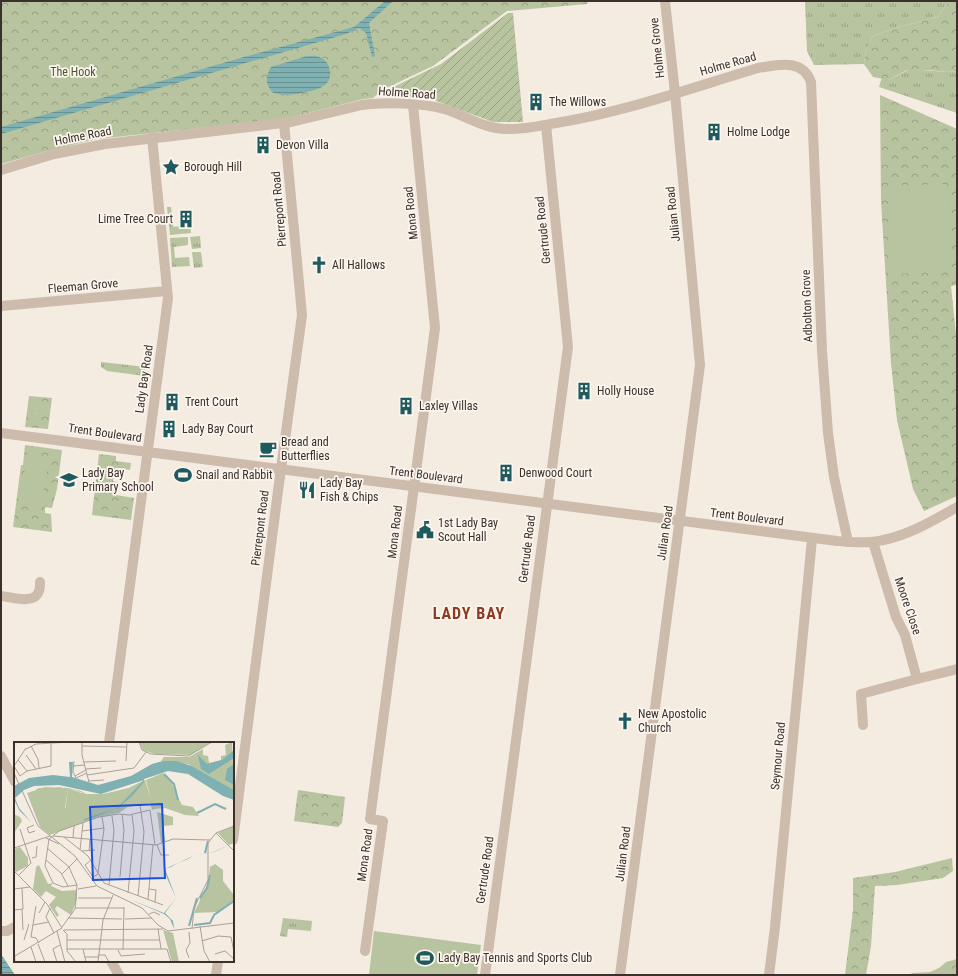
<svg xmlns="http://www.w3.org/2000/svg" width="958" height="976" font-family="'Roboto Condensed',sans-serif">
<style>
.grass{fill:url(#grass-tufts)}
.forest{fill:url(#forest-crowns)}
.garden{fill:url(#garden-furrows)}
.pitch{fill:#b8c4a0}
.water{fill:url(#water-rules)}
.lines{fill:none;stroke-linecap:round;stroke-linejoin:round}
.minor{stroke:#cdbbac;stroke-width:10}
.labels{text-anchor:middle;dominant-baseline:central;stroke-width:3.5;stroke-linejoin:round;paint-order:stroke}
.street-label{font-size:12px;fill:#3b302b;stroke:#fbf5ee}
.park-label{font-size:12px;fill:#4a5a2e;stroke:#fbf5ee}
.poi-label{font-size:12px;fill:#3b302b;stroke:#fbf5ee;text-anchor:start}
.district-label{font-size:16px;font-weight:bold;letter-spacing:1px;fill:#8c3b22;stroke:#fbf5ee}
.inset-river{fill:none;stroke:#7fb0b2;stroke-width:2}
.inset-road{fill:none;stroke:#aaa098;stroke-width:1}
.view{fill:#1d4ed8;fill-opacity:0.15;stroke:#1d4ed8;stroke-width:2}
.inset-edge{fill:none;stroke:#3b302b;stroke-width:2}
</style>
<defs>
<pattern id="grass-tufts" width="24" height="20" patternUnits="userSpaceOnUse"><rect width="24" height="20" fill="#b8c4a0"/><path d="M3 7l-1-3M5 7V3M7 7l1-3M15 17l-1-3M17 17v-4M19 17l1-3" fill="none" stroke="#97a083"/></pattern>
<pattern id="forest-crowns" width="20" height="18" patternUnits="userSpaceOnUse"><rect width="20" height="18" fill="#b8c4a0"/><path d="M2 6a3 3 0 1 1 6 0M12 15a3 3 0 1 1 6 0" fill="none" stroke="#97a083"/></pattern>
<pattern id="garden-furrows" width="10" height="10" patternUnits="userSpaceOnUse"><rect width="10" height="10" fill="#b8c4a0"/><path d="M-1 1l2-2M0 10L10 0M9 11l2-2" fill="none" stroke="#97a083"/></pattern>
<pattern id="water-rules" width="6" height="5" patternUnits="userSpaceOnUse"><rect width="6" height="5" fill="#7fb0b2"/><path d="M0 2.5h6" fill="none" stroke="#699091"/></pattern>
</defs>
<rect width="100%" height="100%" fill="#f4ebe1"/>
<g class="grass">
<polygon points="805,1 949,1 937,17 903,26 873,36 866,51 864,64 814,65 807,51"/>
<polygon points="910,69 947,72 957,71 957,113 879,87 882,77 889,80"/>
<polygon points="167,207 171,207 173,227 190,225 191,233 170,235"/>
<polygon points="200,236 201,248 192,249 190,237"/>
<polygon points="188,237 188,245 174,247 175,258 189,257 190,266 172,267 170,238"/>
<polygon points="192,252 201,252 203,267 194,268"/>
<polygon points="101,362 146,367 145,376 107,371 101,367"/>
<polygon points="283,918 312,921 311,931 288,929 287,937 280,936"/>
</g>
<g class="forest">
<polygon points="1,1 588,1 587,4 507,11 433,66 382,90 373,98 364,99 284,119 97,139 47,151 1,164"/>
<polygon points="949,1 957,1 957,71 947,72 928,70 907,70 889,80 873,77 864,64 866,51 873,36 903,26 937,17"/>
<polygon points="880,95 957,129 957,285 951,286 957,344 957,496 924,511 913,489 897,420 891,363 881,201"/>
<polygon points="29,396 52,398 48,429 25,427"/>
<polygon points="25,445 62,450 57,489 52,508 45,507 45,513 51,514 52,532 13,527 21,465 23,465"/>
<polygon points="99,454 116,456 116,461 131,463 130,470 115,468 113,481 119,483 116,495 134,498 131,520 92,515"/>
<polygon points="298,790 345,797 342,823 338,827 294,821"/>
<polygon points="952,858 953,871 943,878 897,885 875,886 871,946 866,975 845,975 853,910 853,878 895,872"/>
<polygon points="957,959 957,975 910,975 912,973 930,972 939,968 946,962"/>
</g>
<polygon class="garden" points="508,13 513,13 523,122 493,122 431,99 386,95 387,90 441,64"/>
<g class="pitch">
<polygon points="947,184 951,271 892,274 889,186"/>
<polygon points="33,400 49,402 48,412 31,410"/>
<polygon points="27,454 49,457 41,508 20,505"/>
<polygon points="374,931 481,945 477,975 369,975"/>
</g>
<g class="water">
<polygon points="385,1 393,1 369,23 375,56 372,57 366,33 359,28 346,34 1,134 1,127 244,57 354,27"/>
<path d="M307,56C311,56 316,55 319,57C331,61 334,78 325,85C318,91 294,95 285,95C281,95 277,93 273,93C265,84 265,77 271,67Z"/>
<polygon points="1,954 15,975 1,975"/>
</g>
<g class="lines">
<g class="minor">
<path d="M1,170L54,154L105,144L291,122L362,105C384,102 423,103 444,109C464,115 483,128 504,129C521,130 539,126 556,123C625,112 691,88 758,68C778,65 802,58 811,82L822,351L828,433L834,477L848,542"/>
<polyline points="1,306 167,291"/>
<path d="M1,433L837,541C849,542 860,543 871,542C902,539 931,522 957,507"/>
<polyline points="873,542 896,617 905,635 917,679 957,669"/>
<path d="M1,596C11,597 35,605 39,591C40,589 40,585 40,582"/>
<polyline points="863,725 861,694 917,679"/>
<polyline points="109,743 168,298 152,137"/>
<polyline points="1,756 15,782"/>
<polyline points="233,840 278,491 302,315 284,123"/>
<polyline points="1,931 7,931 15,927"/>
<polyline points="365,951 383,821 370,819 435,328 413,105"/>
<polyline points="111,961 119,975"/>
<polyline points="216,975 218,961"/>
<polyline points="485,975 568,347 546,125"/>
<polyline points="620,975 700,365 675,93 665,1"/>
<polyline points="769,975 775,927 812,539"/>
</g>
</g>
<defs>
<g id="building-bare" transform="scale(1.38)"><path d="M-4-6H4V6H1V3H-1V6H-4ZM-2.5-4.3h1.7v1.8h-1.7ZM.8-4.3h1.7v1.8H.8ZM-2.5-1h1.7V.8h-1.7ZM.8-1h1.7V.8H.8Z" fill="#1f5a5e" stroke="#fbf5ee" stroke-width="2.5" paint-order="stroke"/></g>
<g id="sight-bare" transform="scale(1.38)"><path d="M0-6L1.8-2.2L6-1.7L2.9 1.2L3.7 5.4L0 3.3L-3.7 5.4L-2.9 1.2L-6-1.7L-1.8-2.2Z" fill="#1f5a5e" stroke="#fbf5ee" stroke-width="2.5" paint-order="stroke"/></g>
<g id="church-bare" transform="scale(1.38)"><path d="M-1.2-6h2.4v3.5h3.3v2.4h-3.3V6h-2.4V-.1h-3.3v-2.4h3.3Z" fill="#1f5a5e" stroke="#fbf5ee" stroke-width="2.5" paint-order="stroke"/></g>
<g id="cafe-bare" transform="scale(1.38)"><path d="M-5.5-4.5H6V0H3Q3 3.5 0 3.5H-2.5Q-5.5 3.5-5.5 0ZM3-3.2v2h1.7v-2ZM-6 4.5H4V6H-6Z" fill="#1f5a5e" stroke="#fbf5ee" stroke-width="2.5" paint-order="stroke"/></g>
<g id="stadium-bare" transform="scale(1.38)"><path d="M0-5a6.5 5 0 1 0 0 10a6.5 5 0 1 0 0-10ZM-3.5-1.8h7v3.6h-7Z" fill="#1f5a5e" stroke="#fbf5ee" stroke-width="2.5" paint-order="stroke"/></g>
<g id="school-bare" transform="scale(1.38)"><path d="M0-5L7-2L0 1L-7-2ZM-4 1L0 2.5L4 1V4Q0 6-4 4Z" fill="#1f5a5e" stroke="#fbf5ee" stroke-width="2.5" paint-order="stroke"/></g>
<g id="restaurant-bare" transform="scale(1.38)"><path d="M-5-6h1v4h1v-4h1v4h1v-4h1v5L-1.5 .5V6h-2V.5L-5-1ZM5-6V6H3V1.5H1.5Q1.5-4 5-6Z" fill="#1f5a5e" stroke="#fbf5ee" stroke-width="2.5" paint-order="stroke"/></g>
<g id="civic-bare" transform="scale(1.38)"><path d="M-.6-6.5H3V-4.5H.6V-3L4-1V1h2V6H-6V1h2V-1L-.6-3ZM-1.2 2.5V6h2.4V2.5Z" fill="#1f5a5e" stroke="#fbf5ee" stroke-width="2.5" paint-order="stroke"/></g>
</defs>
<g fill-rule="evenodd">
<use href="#building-bare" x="536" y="102"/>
<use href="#building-bare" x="714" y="132"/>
<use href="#building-bare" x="263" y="145"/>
<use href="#sight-bare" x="171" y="167"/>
<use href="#building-bare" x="186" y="219"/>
<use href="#church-bare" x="319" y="265"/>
<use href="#building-bare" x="584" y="391"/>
<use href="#building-bare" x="172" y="402"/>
<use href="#building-bare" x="406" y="406"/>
<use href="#building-bare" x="169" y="429"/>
<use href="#cafe-bare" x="268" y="449"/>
<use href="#building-bare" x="506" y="473"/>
<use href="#stadium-bare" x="183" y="475"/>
<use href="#school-bare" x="69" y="480"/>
<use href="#restaurant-bare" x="307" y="490"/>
<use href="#civic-bare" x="425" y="530"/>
<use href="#church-bare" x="625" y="721"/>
<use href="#stadium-bare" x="425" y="958"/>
</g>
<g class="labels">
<g class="street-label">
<text transform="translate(657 48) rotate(-96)">Holme Grove</text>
<text transform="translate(728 64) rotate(-16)">Holme Road</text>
<text transform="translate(407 93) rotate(4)">Holme Road</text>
<text transform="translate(83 136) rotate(-11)">Holme Road</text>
<text transform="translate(279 209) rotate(-95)">Pierrepont Road</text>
<text transform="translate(411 213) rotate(-96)">Mona Road</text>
<text transform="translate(673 214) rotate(-96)">Julian Road</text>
<text transform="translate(543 230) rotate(-96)">Gertrude Road</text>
<text transform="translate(83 286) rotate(-5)">Fleeman Grove</text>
<text transform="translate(807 306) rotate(-92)">Adbolton Grove</text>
<text transform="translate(144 379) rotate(-82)">Lady Bay Road</text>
<text transform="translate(105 433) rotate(8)">Trent Boulevard</text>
<text transform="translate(426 475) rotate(7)">Trent Boulevard</text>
<text transform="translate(747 517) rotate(7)">Trent Boulevard</text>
<text transform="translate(260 528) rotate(-83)">Pierrepont Road</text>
<text transform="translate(395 532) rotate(-83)">Mona Road</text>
<text transform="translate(665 533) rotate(-82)">Julian Road</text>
<text transform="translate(527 549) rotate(-83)">Gertrude Road</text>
<text transform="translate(908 606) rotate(71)">Moore Close</text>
<text transform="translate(778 756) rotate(-85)">Seymour Road</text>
<text transform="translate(623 854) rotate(-83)">Julian Road</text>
<text transform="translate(365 855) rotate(-82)">Mona Road</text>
<text transform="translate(485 870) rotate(-82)">Gertrude Road</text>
</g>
<g class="park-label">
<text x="73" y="72">The Hook</text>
</g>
<g class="poi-label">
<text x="549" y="102">The Willows</text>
<text x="727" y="132">Holme Lodge</text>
<text x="276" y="145">Devon Villa</text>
<text x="184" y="167">Borough Hill</text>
<text x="173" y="219" text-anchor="end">Lime Tree Court</text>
<text x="332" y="265">All Hallows</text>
<text x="597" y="391">Holly House</text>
<text x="185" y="402">Trent Court</text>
<text x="419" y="406">Laxley Villas</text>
<text x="182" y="429">Lady Bay Court</text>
<text x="281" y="442">Bread and<tspan x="281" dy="14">Butterflies</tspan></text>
<text x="82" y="473">Lady Bay<tspan x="82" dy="14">Primary School</tspan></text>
<text x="519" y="473">Denwood Court</text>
<text x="196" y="475">Snail and Rabbit</text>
<text x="320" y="483">Lady Bay<tspan x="320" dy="14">Fish &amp; Chips</tspan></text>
<text x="438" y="523">1st Lady Bay<tspan x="438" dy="14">Scout Hall</tspan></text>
<text x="638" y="714">New Apostolic<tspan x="638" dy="14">Church</tspan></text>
<text x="438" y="958">Lady Bay Tennis and Sports Club</text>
</g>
<g class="district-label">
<text x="469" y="613">LADY BAY</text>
</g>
</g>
<g transform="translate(14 742)">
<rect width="220" height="220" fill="#f4ebe1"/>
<path d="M149,31L158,41L163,53L152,58L141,67L138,68L136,61L114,65L82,54L115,46L131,38L137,59L132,38ZM54,46L70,52L67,69L50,79Z" fill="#b8c4a0"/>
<path d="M218,0L220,48L174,22L147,19L150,15H175L189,7V13L194,14L195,21L207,18V14L212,13L211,3ZM131,38L137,61L115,64L105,71L84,75L36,93L26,85L13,51L31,45L54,46L51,66L66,69L69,51L55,46L67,49L72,52H90L115,46ZM163,53L168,63L179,65L185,74L171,73L151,66L141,67L153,56ZM143,70L159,75V83L149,84L151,99L147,101ZM220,84V101L215,103L204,91ZM201,122L209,128V139L220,153V159L203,170L180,171L194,142L196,125ZM25,123L34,142L39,141L37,144L48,149L63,148V157L57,173L43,164L41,167L45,173L43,175L35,163L42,155L32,149L27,155L19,147L22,125Z" fill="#b8c4a0"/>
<path d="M149,188L159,191L165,220H158Z" fill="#b8c4a0"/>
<path d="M125,0H197L176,13L141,12L129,8ZM40 50a5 5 0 1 1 10 0a5 5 0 1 1-10 0ZM21 51a5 5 0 1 1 10 0a5 5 0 1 1-10 0ZM34,55L35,58L29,60L30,62L19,65L17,58ZM52 62a5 5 0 1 1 10 0a5 5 0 1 1-10 0ZM37,57L49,58L47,79H38V66L45,65H37ZM22.5 73a5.5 5.5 0 1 1 11 0a5.5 5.5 0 1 1-11 0ZM0,72L6,75L8,79L0,91ZM6,105L14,116V124L2,130L0,128V107ZM195 143a7 7 0 1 1 14 0a7 7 0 1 1-14 0ZM195 160a7 7 0 1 1 14 0a7 7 0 1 1-14 0ZM186,155H194V167H186Z" fill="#b8c4a0"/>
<path d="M220,8V16L195,32L187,27L184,13L193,22L208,18ZM149,19H162L178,24L220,48V58L209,54L174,32L154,29L130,37V40L118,54L104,66L105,68L103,66L70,79V77L103,66L130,38L87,52L45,43L20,44L10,48L1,56L5,66L17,80L5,68L0,57V44L15,36L39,33L56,35L55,20H59L58,35L84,43L117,34L138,22ZM220,22V43L211,38L213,27ZM220,101L200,110L179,114L174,117L164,121L157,125L151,127L162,156L151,171L159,179L160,187L156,177L150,172L115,157L150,171L162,156L153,136L151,129V127L179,114L199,110Z" fill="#7fb0b2"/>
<path class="inset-river" d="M150,32L160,42L164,58M183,71L201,62L212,67M191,111L194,99M186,156L193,146L196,133M180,183L196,181L200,173L220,159M175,184L183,156"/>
<path class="inset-road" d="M68,0V13L75,40M125,0L128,8L137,12L174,14L198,0M37,2V24M17,4L24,17L25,26M68,4L112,5M12,7L22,2L57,0M12,13L22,27M4,18L13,29M60,19L59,30L62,36L73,31M112,19L113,0M70,20L102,19M0,24L6,34L13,29L37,24M0,24L12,6M59,24L71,23M72,27L87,26M0,31L24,84L61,114L83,144L128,166L144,183L154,189L220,181M73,33L120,26L132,10M61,34L72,28M74,39L90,38M20,83L13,86L15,91L21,89M68,89L90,86M202,91L220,109M39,94L142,103L159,97L196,98M50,95L74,114L90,141L149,163M32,96L45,102M59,96L60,84M143,103L147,113H155M0,106L36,94M33,106L55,125L63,143L61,167L48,185M66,108L69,81M68,109L81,108M75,109L76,97M18,116L22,115L23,104M32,118L47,131L54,144M77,118L71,123L79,135L84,132M0,129L33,162L48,186M84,131L90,87L88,75M48,132L63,117M5,133L17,121L6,87M106,135L110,88L108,72M63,143L49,145L39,141L31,124L35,97L45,89L85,75L105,72L115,73L136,68L141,103M95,143L100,88L98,74M0,147L16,145M64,147L82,144M135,147L142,148L141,160M114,151L120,89L118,73M124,154L130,90L126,63M64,156H97M134,157L139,103M22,164L17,195L22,196L25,201M36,166L32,175L40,191M61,166H110M8,167L9,188M0,168L9,167L8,146M25,171L31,160M135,172L140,170L146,173M54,176L108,177M111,177L138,176M19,183L35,180M186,184L190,209L196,220M144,187L147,207M178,187L180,166L194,138V101L202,91L220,84M49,188L53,192V209L62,220M50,188L149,187M43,189L51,220M175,190L176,201L172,208L175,216M10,198L15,182M53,198H146M188,199L204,194L217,195L220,210M0,201L1,220M24,202L31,220M17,205L22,220M53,207H153L157,220M69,207L72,220M104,208L107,214L131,212M109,208L110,165M201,212L211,209L220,217M84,213H91L95,220M1,214L48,186M71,215H84M43,220L39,207L46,203M84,220L89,178L99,153"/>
<path class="view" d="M148,62L151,136L79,138L76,65Z"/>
<rect width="220" height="220" class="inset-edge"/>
</g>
<rect width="958" height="976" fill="none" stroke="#3b302b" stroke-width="4"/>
</svg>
